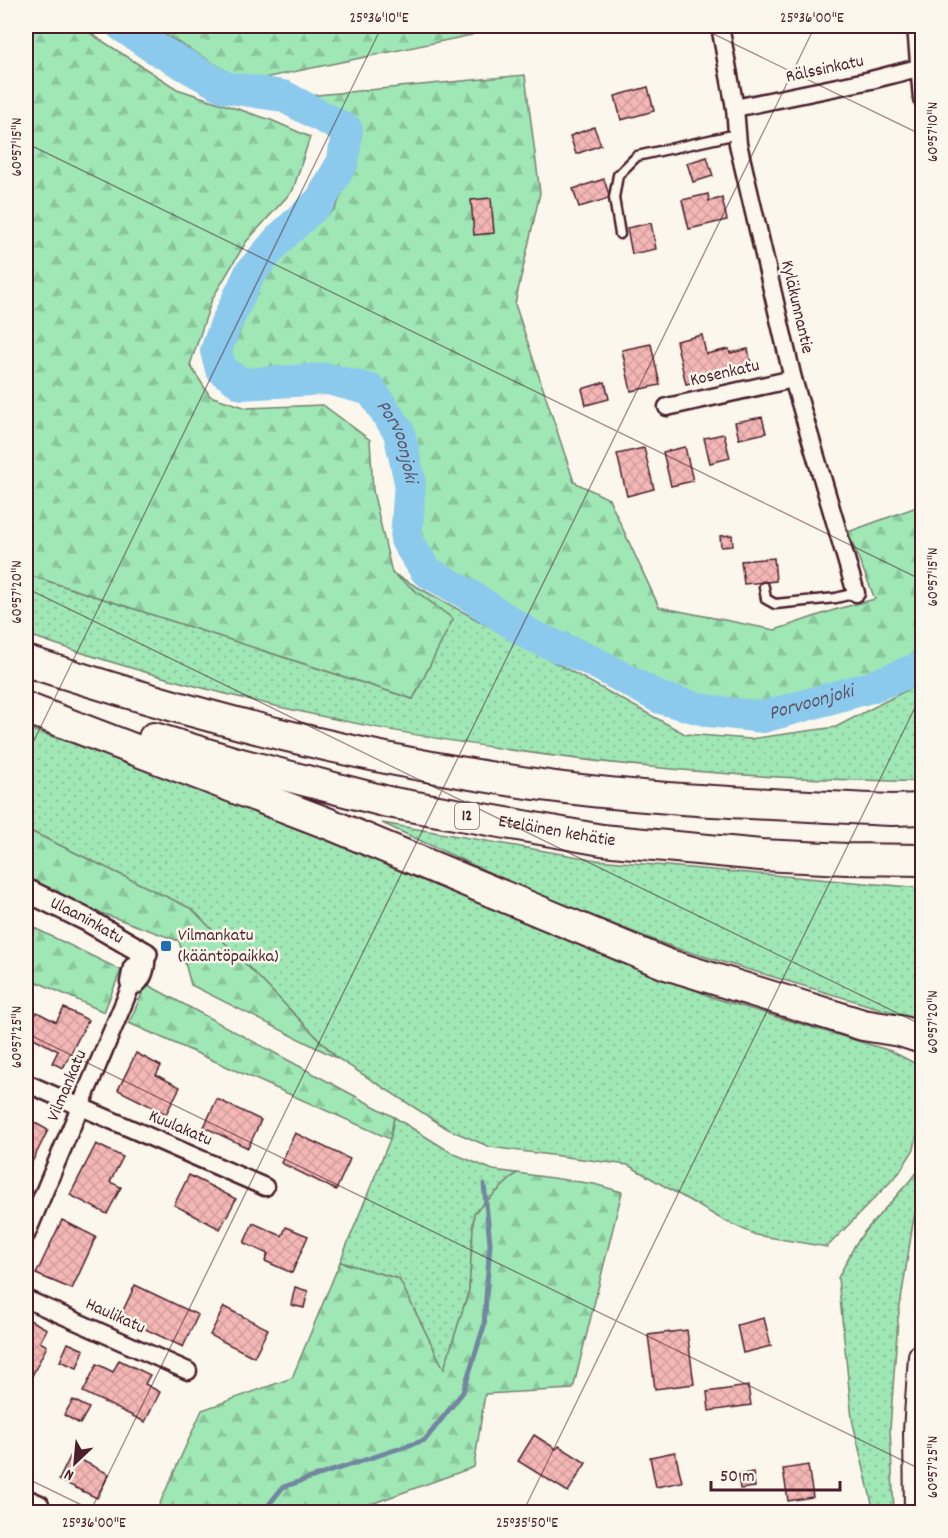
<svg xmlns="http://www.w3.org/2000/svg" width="948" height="1538" font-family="Dekko,sans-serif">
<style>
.grass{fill:url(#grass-dots);stroke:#748370;stroke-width:1.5}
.forest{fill:url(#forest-firs);stroke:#748370;stroke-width:1.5}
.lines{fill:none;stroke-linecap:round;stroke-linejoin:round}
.stream{stroke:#72869f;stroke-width:5}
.river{stroke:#8ccaed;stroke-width:32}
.building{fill:url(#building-cross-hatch);stroke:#4a1f2b;stroke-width:1.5}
.service-casing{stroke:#4a1f2b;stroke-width:13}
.minor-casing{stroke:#4a1f2b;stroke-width:21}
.tertiary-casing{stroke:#4a1f2b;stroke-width:26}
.primary-casing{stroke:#4a1f2b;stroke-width:30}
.motorway-casing{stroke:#4a1f2b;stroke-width:34}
.service{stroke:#fbf7ec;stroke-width:8}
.minor{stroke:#fbf7ec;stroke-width:16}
.tertiary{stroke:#fbf7ec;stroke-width:21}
.primary{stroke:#fbf7ec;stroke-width:26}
.motorway{stroke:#fbf7ec;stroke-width:30}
.ticks{fill:none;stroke:#4a1f2b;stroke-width:1.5;stroke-opacity:0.45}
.poi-dot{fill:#1f6fb2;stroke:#fbf7ec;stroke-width:2}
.labels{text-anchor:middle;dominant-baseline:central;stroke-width:5;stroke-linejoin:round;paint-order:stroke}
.shield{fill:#fbf7ec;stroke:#7f6065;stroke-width:1.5}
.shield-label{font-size:16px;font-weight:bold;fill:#4a1f2b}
.street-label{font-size:18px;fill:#4a1f2b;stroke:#fbf7ec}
.poi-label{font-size:18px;fill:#4a1f2b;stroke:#fbf7ec;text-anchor:start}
.water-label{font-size:20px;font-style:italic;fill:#5e5265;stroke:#fbf7ec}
.neatline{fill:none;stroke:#4a1f2b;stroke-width:2}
.ticks-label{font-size:15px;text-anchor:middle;fill:#4a1f2b}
</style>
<defs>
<pattern id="grass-dots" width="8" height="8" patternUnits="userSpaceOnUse" patternTransform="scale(1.5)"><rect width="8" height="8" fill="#9fe7b5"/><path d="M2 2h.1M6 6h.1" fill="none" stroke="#8ac69c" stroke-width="1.8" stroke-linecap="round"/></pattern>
<pattern id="forest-firs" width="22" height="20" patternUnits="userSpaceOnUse" patternTransform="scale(1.5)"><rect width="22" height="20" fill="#9fe7b5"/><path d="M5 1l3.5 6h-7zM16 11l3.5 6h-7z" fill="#8ac69c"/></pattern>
<pattern id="building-cross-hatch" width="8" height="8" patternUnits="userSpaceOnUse" patternTransform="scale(1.5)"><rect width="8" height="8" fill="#f3b7b5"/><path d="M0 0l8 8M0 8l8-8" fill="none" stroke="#d29d9c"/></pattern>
</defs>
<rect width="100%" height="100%" fill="#fbf7ec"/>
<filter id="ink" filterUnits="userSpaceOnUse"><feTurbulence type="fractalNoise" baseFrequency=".0167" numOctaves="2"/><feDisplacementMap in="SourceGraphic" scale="12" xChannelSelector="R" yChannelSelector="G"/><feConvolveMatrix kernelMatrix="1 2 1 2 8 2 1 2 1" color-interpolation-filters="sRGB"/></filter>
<g filter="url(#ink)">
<g class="grass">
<path d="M392,573L685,734L750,739L836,727L922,682V782C863,780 803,779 744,775C503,758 254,714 26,634V574L413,699L452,620Z"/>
<polygon points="26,728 177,778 563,934 714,998 891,1051 922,1067 922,1084 920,1089 920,1121 914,1149 899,1173 827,1247 756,1235 723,1220 628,1165 490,1147 448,1129 337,1058 192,909 26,829"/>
<polygon points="382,823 597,860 922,888 922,1021 672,947 534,893"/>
<polygon points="394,1117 452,1153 493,1170 517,1173 474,1213 469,1290 444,1370 399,1279 340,1262 390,1139"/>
<polygon points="922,1167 922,1183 913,1223 898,1319 890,1429 894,1512 874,1512 852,1419 838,1278 855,1245 865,1231"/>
</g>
<g class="forest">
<polygon points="26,26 79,26 177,89 271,120 310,137 293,190 246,242 212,299 190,365 210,396 247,408 323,405 370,440 373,491 392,573 453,619 413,699 26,574"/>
<polygon points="150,26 471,26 472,35 245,82"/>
<polygon points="525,75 540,193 515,304 574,482 609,499 659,607 775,630 837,609 875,599 848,532 922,505 922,657 864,678 754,706 702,698 662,686 595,651 536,629 435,563 419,533 420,482 407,432 381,386 327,368 242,373 233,362 231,352 263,275 286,247 335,209 358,158 361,131 348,119 296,97"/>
<polygon points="26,829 192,909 337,1058 191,985 179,941 74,903 26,880"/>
<polygon points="26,924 121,970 104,1012 26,977"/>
<polygon points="146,984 394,1117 390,1139 129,1023"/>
<polygon points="517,1173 594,1184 622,1192 573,1389 485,1394 474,1467 349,1512 156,1512 202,1410 292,1378 340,1262 399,1279 444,1369 469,1290 474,1213"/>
</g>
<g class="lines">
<polyline class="stream" points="263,1512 283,1487 425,1440 463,1392 484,1326 490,1243 484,1184"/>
<path class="river" id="s1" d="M122,26L153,47L224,87L283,96L347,130L343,161L320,201L280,238L250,273L225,326L216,351L221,369L242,384L328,379L371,390L399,432L410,482L406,540L426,571L469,595L532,636L590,660L660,698L709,711L763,717L871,687L922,667"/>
</g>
<g class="building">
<polygon points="648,87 654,111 621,120 615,96"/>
<polygon points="594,127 601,145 576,154 570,136"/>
<polygon points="707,157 713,176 693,182 687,163"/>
<polygon points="604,179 610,198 579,207 573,189"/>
<polygon points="708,194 709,201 722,198 727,220 689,229 682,200"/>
<polygon points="491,198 494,233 474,235 471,200"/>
<polygon points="651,223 656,249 632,254 627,228"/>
<polygon points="702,335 706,354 729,349 730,353 748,349 752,369 686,384 676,341"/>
<polygon points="651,344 660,385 631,391 622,350"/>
<polygon points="605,382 609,399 586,405 582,389"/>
<polygon points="762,417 766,433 739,439 735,422"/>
<polygon points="724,434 730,458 710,463 704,438"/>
<polygon points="685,447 693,481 671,486 663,452"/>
<polygon points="644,448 654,489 627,496 617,454"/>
<polygon points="732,535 733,546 721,547 720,536"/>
<polygon points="774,558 776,581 744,584 741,561"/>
<polygon points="64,1008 88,1020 63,1068 52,1063 58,1051 26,1034 37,1012 56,1022"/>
<polygon points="136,1053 161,1066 156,1075 180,1087 166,1114 118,1090"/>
<polygon points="217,1099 261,1120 248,1148 204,1127"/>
<polygon points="26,1118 48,1130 29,1168 26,1166"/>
<polygon points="295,1133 350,1159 336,1190 281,1163"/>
<polygon points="96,1144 123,1157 110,1182 121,1187 107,1214 70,1195"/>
<polygon points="189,1175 236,1199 220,1229 174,1205"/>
<polygon points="62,1220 96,1237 72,1289 36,1274"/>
<polygon points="253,1223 282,1236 286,1227 308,1236 292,1273 265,1261 268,1254 244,1243"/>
<polygon points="135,1285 198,1315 183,1347 120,1317"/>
<polygon points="295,1287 308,1291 304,1308 291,1305"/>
<polygon points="224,1307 268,1329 254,1357 210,1335"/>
<polygon points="26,1318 47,1329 40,1342 47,1346 26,1388"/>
<polygon points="764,1318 771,1346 743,1353 737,1325"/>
<polygon points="687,1330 694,1384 655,1389 648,1335"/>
<polygon points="68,1343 84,1350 77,1368 60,1361"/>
<polygon points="119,1360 150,1375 145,1384 160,1392 145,1422 83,1392 97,1364 113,1372"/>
<polygon points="748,1386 751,1405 709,1411 707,1392"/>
<polygon points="73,1400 89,1408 80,1424 64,1415"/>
<polygon points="534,1435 556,1449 559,1446 586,1463 568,1492 518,1461"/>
<polygon points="675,1452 682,1482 656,1487 650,1457"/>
<polygon points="71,1455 109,1474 97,1498 59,1480"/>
<polygon points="808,1465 813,1497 788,1501 783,1469"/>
<polygon points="753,1472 755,1487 740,1489 738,1475"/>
</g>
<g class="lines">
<g class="service-casing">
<g id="service">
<polyline points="620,234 614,198 618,175 637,156 737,134"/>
<polyline points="764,587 766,599 775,604 836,598 856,593"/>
</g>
</g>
<g class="minor-casing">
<g id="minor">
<polyline points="720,26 735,108 738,144 793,379 856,593"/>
<polyline points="916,26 922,99"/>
<polyline points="735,108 871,80 922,67"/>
<polyline points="667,407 793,379"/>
<path d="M131,986L136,985C145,977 147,966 146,954"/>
<polyline points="26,1083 265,1187"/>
<polyline points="26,1235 131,986 129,982 132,967 146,954"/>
<polyline points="26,1299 188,1371"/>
<polyline points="26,1498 40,1504"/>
</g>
</g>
<g class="tertiary-casing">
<g id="tertiary">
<path id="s2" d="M26,890L85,919L146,954"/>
</g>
</g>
<g class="primary-casing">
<polyline id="primary" points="918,1512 917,1431 922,1356"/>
</g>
<g class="motorway-casing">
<g id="motorway">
<path d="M26,661C196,716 370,762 549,786C662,801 777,804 892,810L922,809"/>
<polyline points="26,708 332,825 666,964 863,1025 900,1031 922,1038"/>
<path id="s3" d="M154,738L237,763L388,802L602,840L761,855L847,859L922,860"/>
</g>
</g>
<use href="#service" class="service"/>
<use href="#minor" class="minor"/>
<use href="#tertiary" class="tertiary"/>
<use href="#primary" class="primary"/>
<use href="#motorway" class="motorway"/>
</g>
</g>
<path class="ticks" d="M697,26L922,135M26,143L922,580M26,588L922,1025M26,757L382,26M26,1033L922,1470M26,1478L96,1512M90,1512L815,26M523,1512L922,693"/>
<rect class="poi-dot" x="160" y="940" width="12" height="12" rx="3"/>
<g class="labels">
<rect class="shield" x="455" y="803" width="24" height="26" rx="4.5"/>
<g class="shield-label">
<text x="467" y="816">12</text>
</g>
<g class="street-label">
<text transform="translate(825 70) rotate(-12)">Rälssinkatu</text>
<text transform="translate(796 307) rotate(77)">Kyläkunnantie</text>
<text transform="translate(725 374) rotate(-13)">Kosenkatu</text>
<text stroke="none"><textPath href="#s3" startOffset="414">Eteläinen kehätie</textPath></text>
<text stroke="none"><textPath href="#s2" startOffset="68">Ulaaninkatu</textPath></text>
<text transform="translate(68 1086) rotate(-67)">Vilmankatu</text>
<text transform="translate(180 1129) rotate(23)">Kuulakatu</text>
<text transform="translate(115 1317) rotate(24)">Haulikatu</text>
</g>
<g class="poi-label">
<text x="178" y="936">Vilmankatu<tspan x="178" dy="21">(kääntöpaikka)</tspan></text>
</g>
<g class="water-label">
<text stroke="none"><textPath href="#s1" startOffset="748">Porvoonjoki</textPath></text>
<text stroke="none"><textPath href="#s1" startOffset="1308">Porvoonjoki</textPath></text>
</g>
</g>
<rect width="948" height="1538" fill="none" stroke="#fbf7ec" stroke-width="66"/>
<g transform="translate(75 1463) rotate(206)" stroke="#fbf7ec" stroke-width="4.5" paint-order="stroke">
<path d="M0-4.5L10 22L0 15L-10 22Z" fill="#4a1f2b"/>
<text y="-9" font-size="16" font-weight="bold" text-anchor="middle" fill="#4a1f2b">N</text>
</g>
<path d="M711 1481v9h129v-9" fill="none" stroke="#4a1f2b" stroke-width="3"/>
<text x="720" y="1481" font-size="18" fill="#4a1f2b" stroke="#fbf7ec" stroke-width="4.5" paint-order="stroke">50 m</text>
<rect x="33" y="33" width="882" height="1472" class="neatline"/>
<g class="ticks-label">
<text x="379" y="22">25°36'10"E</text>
<text x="812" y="22">25°36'00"E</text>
<text transform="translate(932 132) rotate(-90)" y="5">60°57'10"N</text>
<text transform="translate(16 147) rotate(-90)" y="5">60°57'15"N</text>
<text transform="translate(932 577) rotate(-90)" y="5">60°57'15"N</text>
<text transform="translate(16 592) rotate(-90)" y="5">60°57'20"N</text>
<text transform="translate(932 1022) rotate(-90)" y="5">60°57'20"N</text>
<text transform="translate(16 1037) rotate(-90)" y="5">60°57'25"N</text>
<text transform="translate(932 1467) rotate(-90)" y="5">60°57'25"N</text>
<text x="94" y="1527">25°36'00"E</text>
<text x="527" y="1527">25°35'50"E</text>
</g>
</svg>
